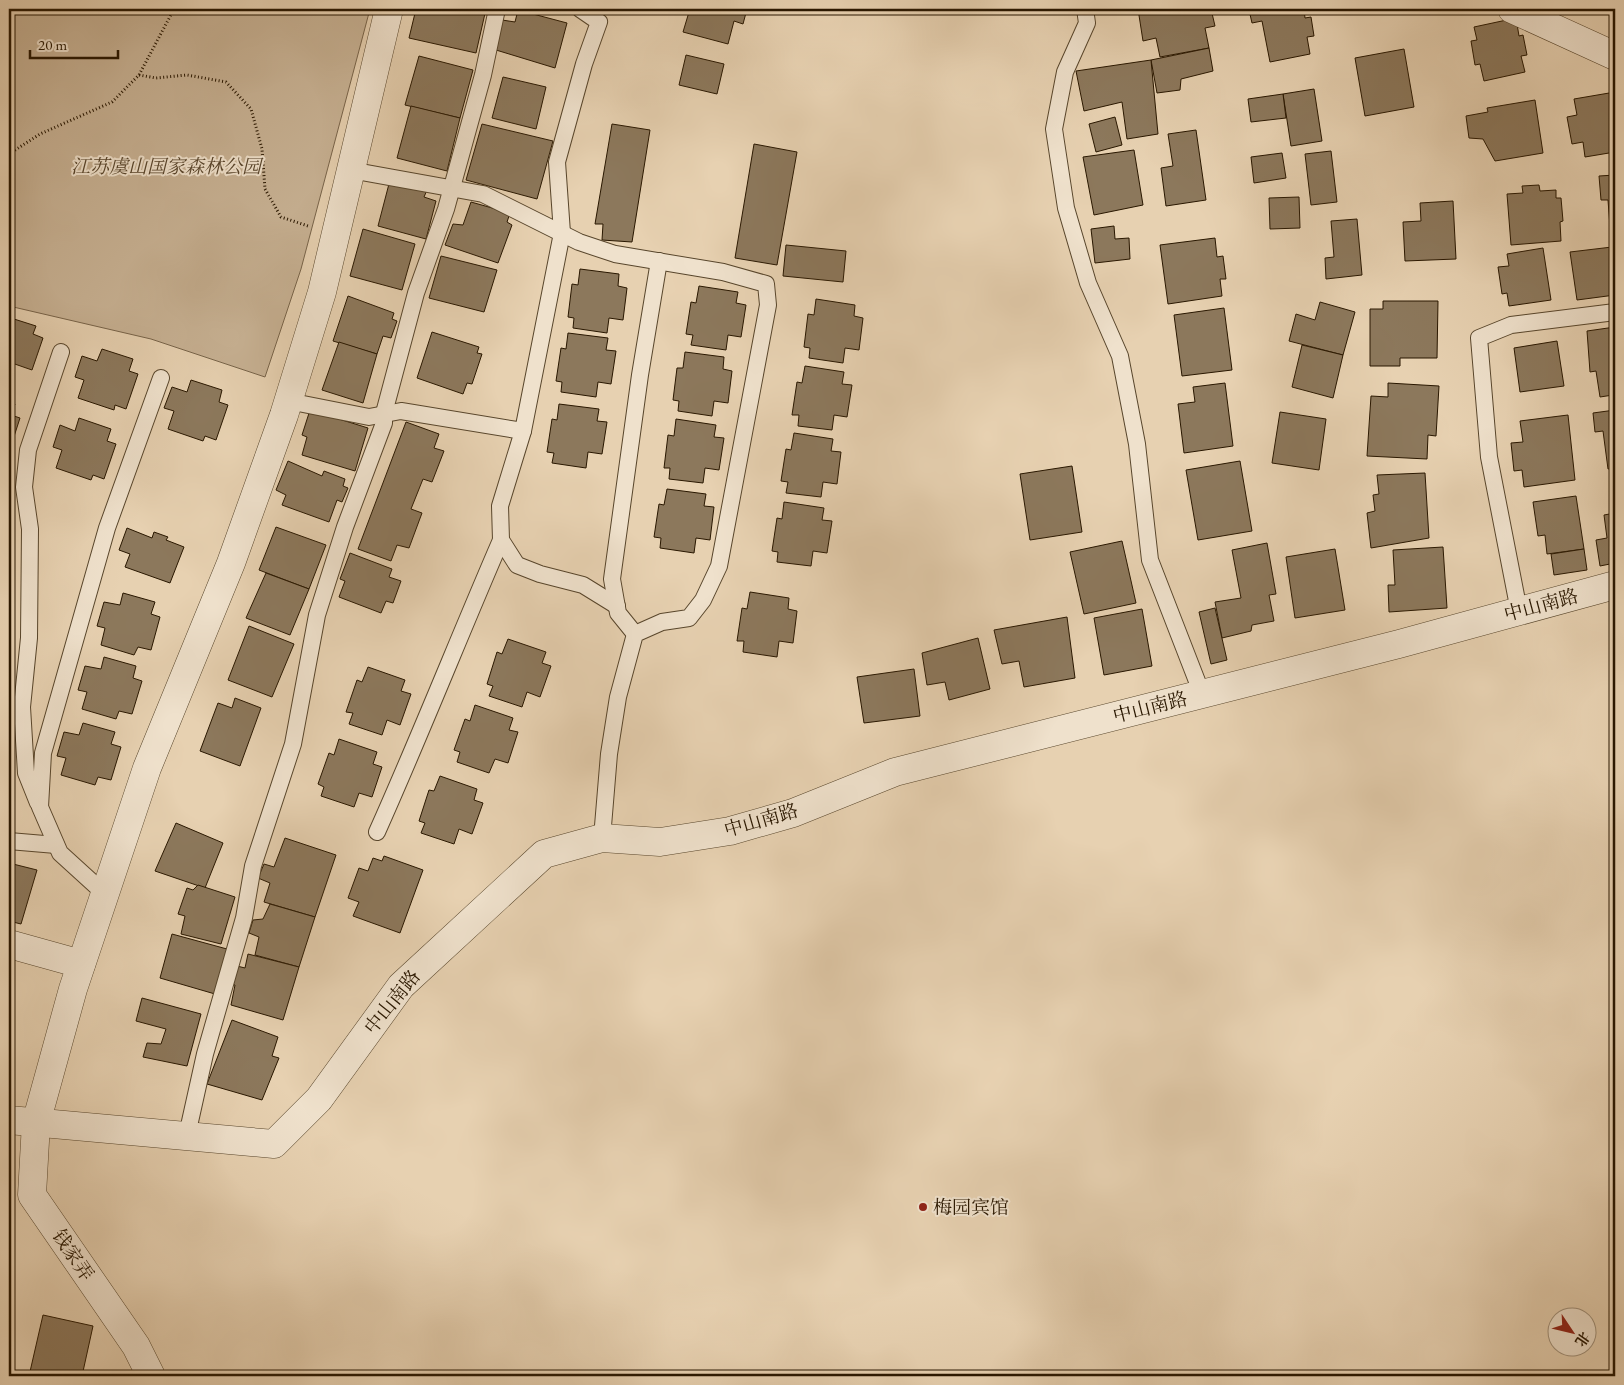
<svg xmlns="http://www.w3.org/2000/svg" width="1624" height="1385" font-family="'EB Garamond','Noto Serif SC',serif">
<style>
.green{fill:#c7b193;stroke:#78644a}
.building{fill:#8c785c;stroke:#291700}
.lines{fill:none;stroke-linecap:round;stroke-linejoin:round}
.lane-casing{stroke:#58462c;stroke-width:18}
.street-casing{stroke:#58462c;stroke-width:29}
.path{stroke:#291700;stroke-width:3;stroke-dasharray:1 2.5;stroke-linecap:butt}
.lane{stroke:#efe1cc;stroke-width:16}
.street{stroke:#efe1cc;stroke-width:28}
.poi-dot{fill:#8f2418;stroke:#efe1cc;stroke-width:2}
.labels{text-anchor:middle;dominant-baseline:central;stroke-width:4;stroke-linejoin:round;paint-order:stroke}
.park-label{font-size:19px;font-style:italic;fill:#58452c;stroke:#efe1cc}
.street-label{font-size:19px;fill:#291700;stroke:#efe1cc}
.poi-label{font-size:19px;fill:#291700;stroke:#efe1cc;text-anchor:start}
</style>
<rect width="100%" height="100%" fill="#e7d1b1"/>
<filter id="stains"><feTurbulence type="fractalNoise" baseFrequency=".004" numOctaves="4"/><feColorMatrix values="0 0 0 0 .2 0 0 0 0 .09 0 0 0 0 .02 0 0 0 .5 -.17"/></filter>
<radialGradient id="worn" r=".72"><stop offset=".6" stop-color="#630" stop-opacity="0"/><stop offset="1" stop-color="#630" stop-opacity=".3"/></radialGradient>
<polygon class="green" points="9,9 370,9 301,269 265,377 151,339 9,306"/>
<g class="building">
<polygon points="416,9 486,9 476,53 409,38"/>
<polygon points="676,9 747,9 743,24 734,21 728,44 683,32 689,12"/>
<polygon points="1138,9 1211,9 1215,26 1205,28 1209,48 1160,57 1156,38 1143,41"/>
<polygon points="1304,9 1305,18 1311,17 1314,36 1307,37 1310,54 1270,62 1262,21 1252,23 1249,10"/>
<polygon points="518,10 567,23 555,68 496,50 502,20 515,22"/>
<polygon points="1516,18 1519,36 1523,35 1527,55 1521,56 1525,72 1484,81 1480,64 1475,65 1471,41 1477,40 1474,27"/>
<polygon points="1209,48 1213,71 1181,79 1180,90 1157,93 1151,60"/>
<polygon points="1404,49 1414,107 1365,116 1355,58"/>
<polygon points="686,55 724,64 717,94 679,85"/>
<polygon points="419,56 473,70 460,118 405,105"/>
<polygon points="1151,60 1158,134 1127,139 1122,102 1084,111 1076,71"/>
<polygon points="503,77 546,87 536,129 492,118"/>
<polygon points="1314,89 1322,141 1291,146 1283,94"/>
<polygon points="1615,92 1615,152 1585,157 1583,142 1572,144 1567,117 1577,115 1574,99"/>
<polygon points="1283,94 1286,118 1251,122 1248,99"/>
<polygon points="1535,100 1543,153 1495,161 1483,139 1469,138 1466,116 1488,112 1487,108"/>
<polygon points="411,106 460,118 447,171 397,158"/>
<polygon points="1115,117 1122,145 1096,152 1089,124"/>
<polygon points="482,124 553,141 537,199 466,180"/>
<polygon points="612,124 650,130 632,242 602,240 603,224 595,224"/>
<polygon points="1196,130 1206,200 1166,206 1161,168 1173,166 1168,134"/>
<polygon points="754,144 797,152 777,265 735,258"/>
<polygon points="1134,150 1143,205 1094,215 1083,157"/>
<polygon points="1331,151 1337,202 1311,205 1305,154"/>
<polygon points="1282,153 1286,178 1254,183 1251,157"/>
<polygon points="1615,175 1615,227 1610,227 1608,200 1601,200 1599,176"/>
<polygon points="390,180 427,190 424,197 436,201 426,239 378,226"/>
<polygon points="1539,185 1540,191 1556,190 1556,198 1561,198 1563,221 1560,222 1561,241 1511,245 1507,194 1523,193 1522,186"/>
<polygon points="1299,197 1300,228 1270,229 1269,198"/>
<polygon points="1453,201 1456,259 1405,261 1403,222 1421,221 1420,203"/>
<polygon points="471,202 510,213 507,222 512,225 498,263 445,245 453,224 463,225"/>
<polygon points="1357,219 1362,275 1326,279 1325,258 1334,257 1331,221"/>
<polygon points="1114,226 1115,239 1129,238 1130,259 1095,263 1091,229"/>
<polygon points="363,229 415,244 402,290 350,276"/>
<polygon points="1215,238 1217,257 1223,256 1226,279 1220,279 1222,296 1168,304 1160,245"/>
<polygon points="786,245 846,251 843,282 783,276"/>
<polygon points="1612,247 1615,295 1577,300 1570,252"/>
<polygon points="1543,248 1551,300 1509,306 1507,293 1502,294 1498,267 1509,266 1507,254"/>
<polygon points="441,256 497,270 484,312 429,298"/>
<polygon points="580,269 619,274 618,286 627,288 623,320 609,318 607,333 573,328 574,318 568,317 572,284 578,285"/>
<polygon points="699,286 738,292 736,303 746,305 741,337 728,335 726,350 691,345 693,335 686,334 691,302 696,303"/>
<polygon points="348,296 394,313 392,319 397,321 391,338 383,336 377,354 333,341"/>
<polygon points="816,299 855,305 854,316 863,318 859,350 845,348 843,363 809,358 810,348 804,347 808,314 814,315"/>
<polygon points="1383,301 1438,301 1437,358 1400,358 1400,366 1370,366 1370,309 1383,309"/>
<polygon points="1320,302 1355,312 1343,355 1289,341 1296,314 1315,320"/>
<polygon points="1224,308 1232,370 1182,376 1174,315"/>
<polygon points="14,319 36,326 33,334 43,338 32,370 9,362 9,326 12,327"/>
<polygon points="1615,327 1615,382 1611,383 1613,395 1600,397 1596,371 1590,372 1587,331"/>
<polygon points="432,332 479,347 477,353 482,354 472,384 467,383 463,394 417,378"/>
<polygon points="568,333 608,338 606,350 616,351 611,384 598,382 596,397 561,392 562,382 556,381 561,348 566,349"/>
<polygon points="1557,341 1564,386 1520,392 1514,348"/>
<polygon points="339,342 377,354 363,403 322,390"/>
<polygon points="1302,345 1343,355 1333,398 1292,387"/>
<polygon points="102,349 133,359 129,371 138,374 126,409 115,405 114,410 78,398 84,380 75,377 82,356 97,361"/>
<polygon points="685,352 724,357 723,369 732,371 728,403 714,401 712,416 678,411 679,401 673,400 677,368 683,368"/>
<polygon points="805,366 844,372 842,384 852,385 847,417 834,415 832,430 798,426 799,415 792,415 797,382 802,383"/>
<polygon points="191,380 222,390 219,402 228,405 216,440 205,436 203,441 168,429 174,411 164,408 172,387 187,392"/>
<polygon points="1225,383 1233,446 1184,453 1178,404 1195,402 1193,387"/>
<polygon points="1388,383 1439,386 1436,436 1428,435 1427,459 1367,456 1371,396 1388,397"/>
<polygon points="9,401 15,404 11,415 20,418 9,452"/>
<polygon points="559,404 599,409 597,421 607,422 602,454 588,452 586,468 552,463 554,453 547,452 552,419 557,420"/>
<polygon points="310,410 368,428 355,471 302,455 307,437 302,435"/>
<polygon points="1615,410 1615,468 1608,469 1603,431 1595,432 1593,413"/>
<polygon points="1280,412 1326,419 1319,470 1272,463"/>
<polygon points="1568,415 1575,480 1524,487 1522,470 1514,471 1511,443 1523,442 1520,421"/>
<polygon points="79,418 111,429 107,441 116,444 104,479 93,475 91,480 56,468 62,450 53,447 60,425 75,431"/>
<polygon points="676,419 716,425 714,437 724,438 719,470 705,468 703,483 669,479 670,468 664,468 668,435 674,436"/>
<polygon points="406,422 439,434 434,448 444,451 432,482 423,479 411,509 422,513 409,548 397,545 391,561 358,549"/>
<polygon points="794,433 833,439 831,451 841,452 837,484 823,482 821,497 786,493 788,482 781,481 786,449 791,450"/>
<polygon points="288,461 322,476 324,471 345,479 343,486 348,488 342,502 337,500 329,522 282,505 286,495 276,490"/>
<polygon points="1240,461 1252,531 1198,540 1186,470"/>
<polygon points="1072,466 1082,532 1030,540 1020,474"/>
<polygon points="1425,473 1429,538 1371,548 1367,513 1375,511 1373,495 1379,494 1377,475"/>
<polygon points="667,489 706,494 704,506 714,507 710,540 696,538 694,553 660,548 661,538 654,537 659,504 664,505"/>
<polygon points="1615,495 1615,563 1600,566 1596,540 1607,538 1604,515 1615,513 1612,496"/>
<polygon points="1576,496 1584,549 1547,554 1545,535 1538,536 1533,502"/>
<polygon points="784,502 824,508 822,520 832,521 827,553 813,551 811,566 777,562 778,552 772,551 777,518 782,519"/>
<polygon points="276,527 326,545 309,589 259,570"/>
<polygon points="127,528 152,538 154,532 168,537 166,540 184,547 170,583 125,567 130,554 119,550"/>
<polygon points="1122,541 1136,603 1084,614 1070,552"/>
<polygon points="1267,543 1276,594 1269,595 1274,621 1252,625 1251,631 1222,638 1215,602 1241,598 1232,550"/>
<polygon points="1443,547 1447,608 1389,612 1388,585 1395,585 1393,550"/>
<polygon points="1335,549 1345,610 1295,618 1286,557"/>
<polygon points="1584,549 1587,570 1554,575 1551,554"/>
<polygon points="350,553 392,569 389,577 401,581 393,603 386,601 381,613 339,597 345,581 340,579"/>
<polygon points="266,573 309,589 290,635 246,618"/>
<polygon points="750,592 789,598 788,609 797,611 793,643 779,641 777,657 743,652 744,641 737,641 742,608 747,609"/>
<polygon points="123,593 155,602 151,614 160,617 151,650 138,647 134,655 101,645 105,628 97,626 104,602 120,605"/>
<polygon points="1215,608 1227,660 1211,664 1199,612"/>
<polygon points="1142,609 1152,666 1104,675 1094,618"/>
<polygon points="1067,617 1075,678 1024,687 1019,661 1002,664 994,630"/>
<polygon points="249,626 294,644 272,697 228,680"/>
<polygon points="978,638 990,689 949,700 945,682 927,685 922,653"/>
<polygon points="508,639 546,652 542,663 551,666 540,697 527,692 522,707 489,696 493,686 487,684 497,652 502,654"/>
<polygon points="104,657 136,666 133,678 142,681 132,714 119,711 116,719 82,709 87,692 78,690 85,666 101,669"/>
<polygon points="368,667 405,680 401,691 411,694 400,725 387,720 382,735 349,724 353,713 346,712 357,680 362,682"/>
<polygon points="914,669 920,716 864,723 857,677"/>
<polygon points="235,698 261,708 240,766 200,751 218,703 232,708"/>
<polygon points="475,705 513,718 509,730 518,732 508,763 495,759 489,773 457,762 460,752 454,750 465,719 470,721"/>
<polygon points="83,723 115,732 111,744 121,747 111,780 98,777 95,785 61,775 66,758 57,756 64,732 79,735"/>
<polygon points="339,739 377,752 373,764 382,767 372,797 359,793 354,807 321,796 324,787 318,784 329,753 334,755"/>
<polygon points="440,776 477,789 474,800 483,803 472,834 459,829 454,844 421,833 425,823 419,821 429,790 434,791"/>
<polygon points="176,823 223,843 205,888 155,871"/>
<polygon points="285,838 336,855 315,917 264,902 270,883 258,878 264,864 274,867"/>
<polygon points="384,856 423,870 400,933 353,916 359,902 348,898 359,868 368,871 373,858 382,861"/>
<polygon points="9,863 37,870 21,924 9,921"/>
<polygon points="198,885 235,897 221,944 181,934 185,916 178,914 187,888 193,890"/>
<polygon points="270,904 315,917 299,967 255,955 259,937 249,933 253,920 263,919"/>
<polygon points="172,934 227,949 215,994 160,978"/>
<polygon points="248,954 299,967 283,1020 231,1005 235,985 228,983 233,965 245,968"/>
<polygon points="142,998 201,1014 187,1066 143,1057 147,1043 161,1044 166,1029 136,1021"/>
<polygon points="232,1020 278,1037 272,1056 279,1058 262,1100 207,1084"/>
<polygon points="43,1315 93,1326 82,1376 29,1376"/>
</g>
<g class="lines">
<g class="lane-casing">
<g id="lane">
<polyline points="580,9 599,22 584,64 557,162 562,233 523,431 500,506 501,540 517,565 540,574 583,585 617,606"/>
<polyline points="1085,9 1087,23 1065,72 1054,129 1066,208 1088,283 1120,356 1137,444 1150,560 1202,694"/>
<polyline points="350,170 483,194 579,242 615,254 723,272 766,284 768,305 719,566 703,600 689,618 662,622 635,634 618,697 609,754 602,838"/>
<polyline points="288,401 369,417 401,411 523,431"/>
<polyline points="1519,611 1489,457 1479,338 1511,325 1615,312"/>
<polyline points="635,634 618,613 612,579 640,375 659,261"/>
<polyline points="38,803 26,773 22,707 29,638 30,529 24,487 28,450 61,352"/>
<path d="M377,832C420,736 459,637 501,540"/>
<polyline points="9,841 56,845"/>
<polyline points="105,894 60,853 40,807 43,753 107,528 161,378"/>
<polyline points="187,1135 205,1054 244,918 253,866 293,744 317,615 345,527 384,423 384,413 416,293 446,209 483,75 497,9"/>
</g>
</g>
<g class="street-casing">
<g id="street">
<polyline points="1512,9 1615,56"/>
<polyline points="9,944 81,964"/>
<polyline points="9,1120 274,1144 319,1099 401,986 544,854 602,838 660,842 730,831 793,813 895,772 1399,644 1615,585"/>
<polyline points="151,1376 136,1346 32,1195 36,1123 73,989 147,768 231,563 284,415 322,292 389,9"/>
</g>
</g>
<g class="path">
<polyline points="139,75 156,78 187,75 226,82 251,109 262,149 265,189 281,217 308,226"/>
<polyline points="9,154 40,134 112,102 139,75 174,9"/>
</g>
<use href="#lane" class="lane"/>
<use href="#street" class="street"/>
</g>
<circle class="poi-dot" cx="923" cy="1207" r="5"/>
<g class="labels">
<g class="park-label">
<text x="166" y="166">江苏虞山国家森林公园</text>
</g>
<g class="street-label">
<text transform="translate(1541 605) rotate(-15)">中山南路</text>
<text transform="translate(1150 707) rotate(-14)">中山南路</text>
<text transform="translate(761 820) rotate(-16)">中山南路</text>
<text transform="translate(392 1002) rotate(-51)">中山南路</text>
<text transform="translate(73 1255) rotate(56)">钱家弄</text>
</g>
<g class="poi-label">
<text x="933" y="1207">梅园宾馆</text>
</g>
</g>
<rect width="1624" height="1385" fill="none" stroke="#e7d1b1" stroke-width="30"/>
<rect x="10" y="10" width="1604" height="1365" fill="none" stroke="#291700" stroke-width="2.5"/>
<rect x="15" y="15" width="1594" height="1355" fill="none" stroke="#291700"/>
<g transform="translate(1572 1332) rotate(125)"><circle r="24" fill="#efe1cc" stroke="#a0907a"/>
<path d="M0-4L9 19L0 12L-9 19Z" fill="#8f2418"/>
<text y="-8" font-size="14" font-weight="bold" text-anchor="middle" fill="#291700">北</text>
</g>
<path d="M30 50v8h88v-8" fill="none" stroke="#291700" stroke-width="2.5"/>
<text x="38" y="50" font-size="15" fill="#291700" stroke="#efe1cc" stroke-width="4" paint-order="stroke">20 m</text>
<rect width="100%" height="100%" filter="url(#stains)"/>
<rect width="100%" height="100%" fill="url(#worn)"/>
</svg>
